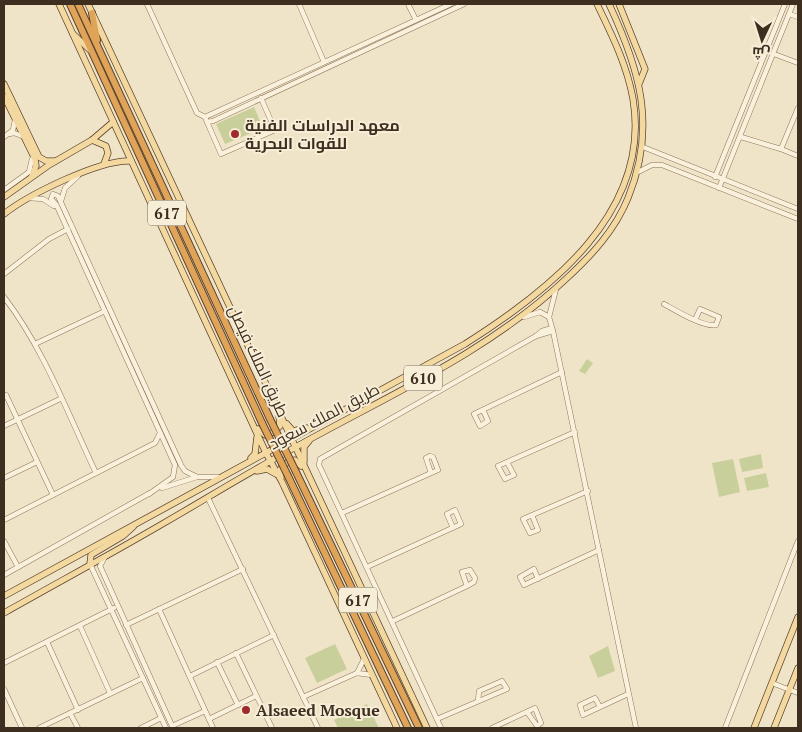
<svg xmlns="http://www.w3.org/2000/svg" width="802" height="732" font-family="'PT Serif',Cairo,serif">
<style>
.green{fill:#c9cf9b}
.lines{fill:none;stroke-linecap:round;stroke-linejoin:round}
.minor-casing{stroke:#8d765c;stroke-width:5.5}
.major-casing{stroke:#5b4430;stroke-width:7}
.highway-casing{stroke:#5b4430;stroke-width:8}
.minor{stroke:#faf1dc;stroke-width:4.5}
.major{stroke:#f3d9a0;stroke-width:5.5}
.highway{stroke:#e0a458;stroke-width:6}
.highway-bridge-casing{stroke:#5b4430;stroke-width:8;stroke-linecap:butt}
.highway-bridge{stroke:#e0a458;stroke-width:6}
.poi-dot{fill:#9e2a2b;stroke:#f7eed8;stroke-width:2}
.labels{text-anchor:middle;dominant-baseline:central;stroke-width:4;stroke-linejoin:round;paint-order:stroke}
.shield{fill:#f7eed8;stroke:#756857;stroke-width:1}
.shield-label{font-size:15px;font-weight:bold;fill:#3d2e20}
.poi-label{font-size:16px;font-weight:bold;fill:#3d2e20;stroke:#f7eed8;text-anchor:start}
.street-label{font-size:16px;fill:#3d2e20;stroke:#f7eed8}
</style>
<rect width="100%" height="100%" fill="#f0e4c8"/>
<g class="green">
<polygon points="254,107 263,128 225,144 216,124"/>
<polygon points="587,359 593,363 585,374 579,371"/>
<polygon points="761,454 763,468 742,472 739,459"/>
<polygon points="733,459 740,492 719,497 712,463"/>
<polygon points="766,473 769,487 747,491 744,478"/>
<polygon points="335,644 347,669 317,683 305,658"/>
<polygon points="608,646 615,671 598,678 589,656"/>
<polygon points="367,704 379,728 338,728 334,720"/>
</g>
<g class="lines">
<g class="minor-casing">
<g id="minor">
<polyline points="147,4 197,113 205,117"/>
<polyline points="299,4 324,62"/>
<polyline points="408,4 416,20"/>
<polyline points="451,4 205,117 207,122 213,121 464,4"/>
<polyline points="789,14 798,17"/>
<polyline points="774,54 798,63"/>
<polyline points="798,108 781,149 798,156"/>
<polyline points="207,122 221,154 275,130 261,98"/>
<polyline points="9,134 14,133 22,136"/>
<polyline points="4,137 13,130 15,120"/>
<polyline points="741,137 781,149"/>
<polyline points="643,147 798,209"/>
<polyline points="638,172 652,165 662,165 798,219"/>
<polyline points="715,177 785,4"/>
<polyline points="719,188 793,4"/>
<polyline points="4,190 29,172 32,159"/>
<polyline points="29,198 43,199 54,206"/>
<polyline points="61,201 65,188 78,176"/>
<polyline points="4,274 49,239 68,229"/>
<path d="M4,297C44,349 68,414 96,473"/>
<path d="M664,304C675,310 704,328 716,325L719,317L700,309L695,320"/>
<polyline points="524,317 540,312 549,317 556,289"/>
<polyline points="549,317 553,331 536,336 542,331 552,328"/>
<polyline points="553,331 636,728"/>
<polyline points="35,344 105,311"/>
<polyline points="6,395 53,495"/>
<polyline points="483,410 488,421 480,426 474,414 562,372"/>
<polyline points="4,426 60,399"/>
<polyline points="507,462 514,475 505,479 498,466 575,432"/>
<polyline points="4,478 37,462"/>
<polyline points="162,488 197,477 219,477"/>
<polyline points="149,494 173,477 175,465 56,204 51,199 53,194 58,196 181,465 185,471 197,477"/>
<polyline points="208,498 318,728"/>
<polyline points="342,513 431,473 438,470 433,457 430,456 426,458 431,473"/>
<polyline points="532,515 538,530 530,533 523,519 588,491"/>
<polyline points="4,520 155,443 160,433"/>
<polyline points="4,541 18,567"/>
<polyline points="105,557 100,566 173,728"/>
<polyline points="90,564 166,728"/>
<polyline points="367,567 461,524 455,510 447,514 453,528"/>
<polyline points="4,575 150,493"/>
<polyline points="538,579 534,569 520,577 524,585 599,550"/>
<polyline points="159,609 213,728"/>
<polyline points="393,621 467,586 474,582 475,578 470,570 462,572 467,586"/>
<polyline points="126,625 243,569"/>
<polyline points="80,626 110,693"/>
<polyline points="47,642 78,710"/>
<polyline points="236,653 272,728"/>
<polyline points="217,662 238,705"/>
<polyline points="4,663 114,608"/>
<polyline points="357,673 364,659"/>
<polyline points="190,676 274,635"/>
<polyline points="772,683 798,693"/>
<polyline points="4,689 22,728"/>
<polyline points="303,697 357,673 372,675"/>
<polyline points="600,707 595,698 580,705 583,715 628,694"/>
<polyline points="70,713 78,728"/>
<polyline points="209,719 256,696"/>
<polyline points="437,719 507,689 502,681 479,691 478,701"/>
<polyline points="172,726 205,711"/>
<polyline points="39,728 143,678"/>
<polyline points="141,728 161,718"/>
<polyline points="441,728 319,465 320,459 536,336"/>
<polyline points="492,728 535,708 541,723 537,726 527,712"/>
<polyline points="725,728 798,541"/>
</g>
</g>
<g class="major-casing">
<g id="major">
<polyline points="59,4 266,453 282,482 397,728"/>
<polyline points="88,4 427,728"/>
<polyline points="619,4 645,69 639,84"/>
<polyline points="73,34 90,50"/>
<polyline points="4,84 39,157 46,161 55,161"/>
<polyline points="4,96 35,159 36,166 32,176"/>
<polyline points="92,140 106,146 108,153 104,164"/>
<polyline points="4,197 49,165 92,140 113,122"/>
<path d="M4,214C28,195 100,159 131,161"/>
<polyline points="287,424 293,431 307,428"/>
<polyline points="258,429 265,435 274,432 280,426 279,416"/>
<polyline points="251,458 255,454 257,437"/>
<polyline points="304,462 304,447 309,441"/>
<polyline points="257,471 267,469 276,474"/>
<path d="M281,477C277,467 286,462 295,460L301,466"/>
<polyline points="90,564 91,555 123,536 133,527"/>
<path d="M4,596L465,344C549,291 652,212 633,99C627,65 612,35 597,4"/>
<path d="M4,613C57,583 111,554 164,523C204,500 244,475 285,453C382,398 485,355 567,278C592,255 615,230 628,198C657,127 640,70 609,4"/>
<polyline points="754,728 798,617"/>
<polyline points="774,728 798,668"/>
</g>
</g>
<g class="highway-casing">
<g id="highway">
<polyline points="70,4 262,423"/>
<polyline points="78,4 270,419"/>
<polyline points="92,13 97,40"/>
<polyline points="296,472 419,728"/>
<polyline points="288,476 408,728"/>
</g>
</g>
<use href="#minor" class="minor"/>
<use href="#major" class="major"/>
<use href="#highway" class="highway"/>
<g class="highway-bridge-casing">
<g id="highway-bridge">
<polyline points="270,419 296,472"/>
<polyline points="262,423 288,476"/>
</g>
</g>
<use href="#highway-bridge" class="highway-bridge"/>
</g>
<g class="poi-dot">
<circle cx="235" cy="134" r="5"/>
<circle cx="246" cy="710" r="5"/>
</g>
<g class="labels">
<g class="shield">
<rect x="148" y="200.5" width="38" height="25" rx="4"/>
<rect x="404" y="365.5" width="38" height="25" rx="4"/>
<rect x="339" y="587.5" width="38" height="25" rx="4"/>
</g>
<g class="shield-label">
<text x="167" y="213">617</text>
<text x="423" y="378">610</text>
<text x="358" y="600">617</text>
</g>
<g class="poi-label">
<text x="245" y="125">معهد الدراسات الفنية<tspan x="245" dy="18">للقوات البحرية</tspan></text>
<text x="256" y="710">Alsaeed Mosque</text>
</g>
<g class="street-label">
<text transform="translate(259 361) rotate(65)">طريق الملك فيصل</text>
<text transform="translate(324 416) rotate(-28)">طريق الملك سعود</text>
</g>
</g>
<rect width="802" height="732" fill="none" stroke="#3d2e20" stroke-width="10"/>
<g transform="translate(762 40) rotate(184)" stroke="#f7eed8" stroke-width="4" paint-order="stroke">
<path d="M0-4L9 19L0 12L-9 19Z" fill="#3d2e20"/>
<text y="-8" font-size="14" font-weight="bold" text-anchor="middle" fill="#3d2e20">ش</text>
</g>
</svg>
